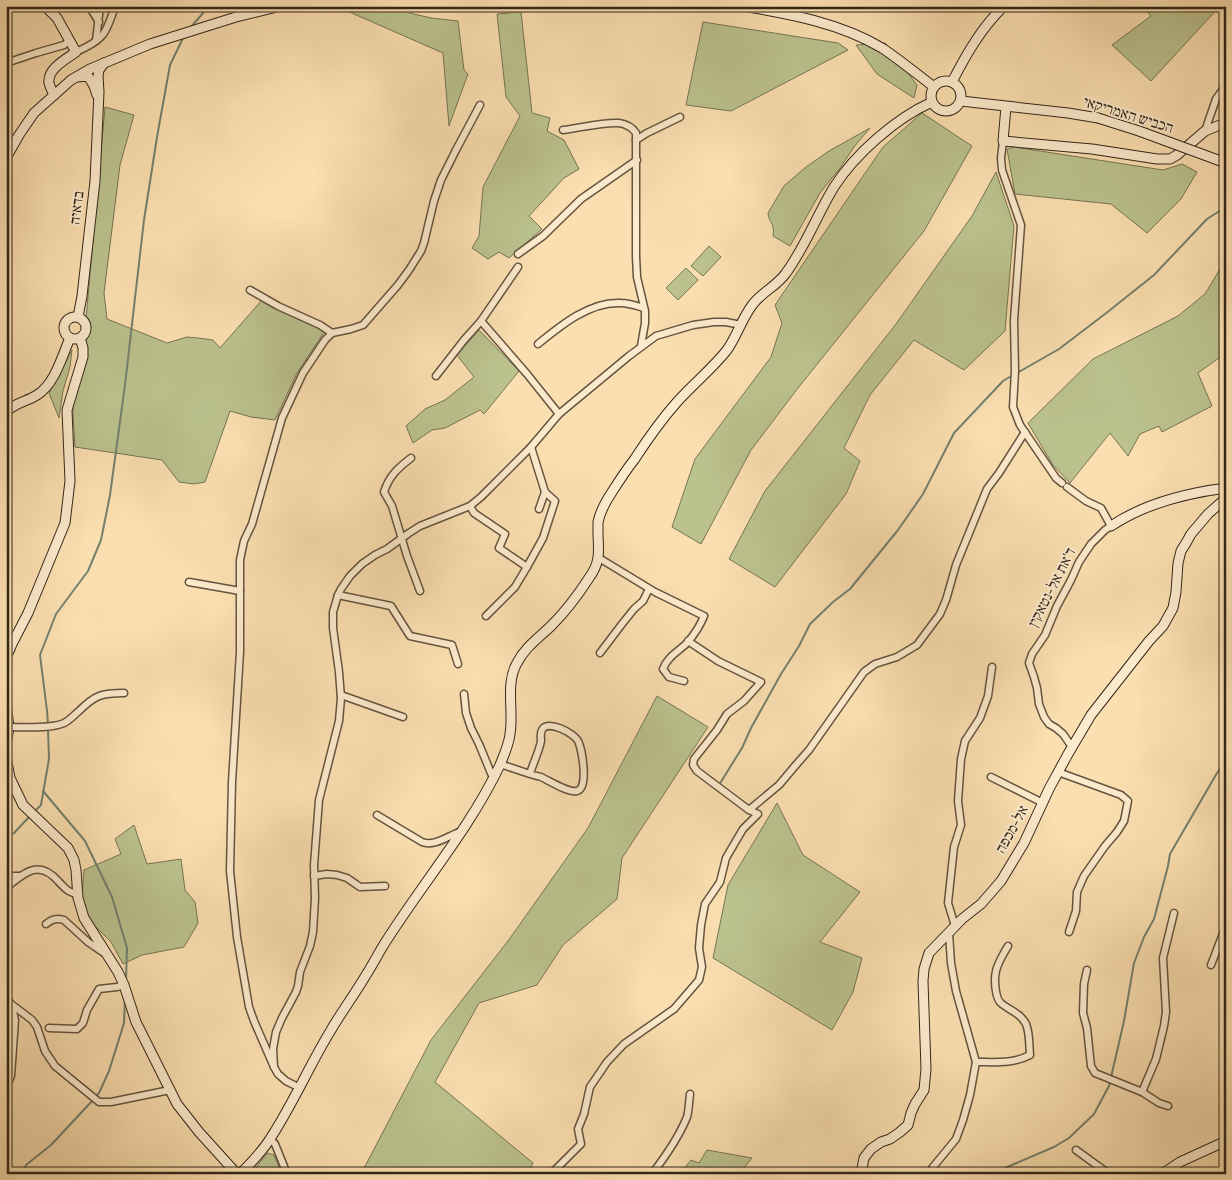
<svg xmlns="http://www.w3.org/2000/svg" width="1232" height="1180" font-family="Vollkorn,'Frank Ruhl Libre',serif">
<style>
.green{fill:#bbc28e;stroke:#767454}
.lines{fill:none;stroke-linecap:round;stroke-linejoin:round}
.stream{stroke:#73816f;stroke-width:2}
.street-casing{stroke:#64543f;stroke-width:9}
.secondary-casing{stroke:#322619;stroke-width:11}
.street{stroke:#fceacc;stroke-width:6}
.secondary{stroke:#fceacc;stroke-width:9}
.secondary-bridge-casing{stroke:#322619;stroke-width:11;stroke-linecap:butt}
.secondary-bridge{stroke:#fceacc;stroke-width:9}
.labels{text-anchor:middle;dominant-baseline:central;stroke-width:4;stroke-linejoin:round;paint-order:stroke}
.street-label{font-size:15px;fill:#322619;stroke:#fceacc}
</style>
<rect width="100%" height="100%" fill="#fbdfb0"/>
<filter id="stains"><feTurbulence type="fractalNoise" baseFrequency=".004" numOctaves="4"/><feColorMatrix values="0 0 0 0 .2 0 0 0 0 .09 0 0 0 0 .02 0 0 0 .5 -.17"/></filter>
<radialGradient id="worn" r=".72"><stop offset=".6" stop-color="#630" stop-opacity="0"/><stop offset="1" stop-color="#630" stop-opacity=".3"/></radialGradient>
<g class="green">
<polygon points="1142,6 1220,6 1151,81 1112,45 1151,16"/>
<polygon points="338,7 388,8 431,18 458,21 464,70 468,74 449,126 443,53"/>
<polygon points="521,12 532,113 550,118 547,131 564,140 579,169 564,178 529,216 542,229 509,258 499,252 488,259 472,248 479,236 483,187 520,116 506,97 497,14"/>
<polygon points="703,22 838,43 848,50 731,111 686,105"/>
<polygon points="885,43 917,85 914,98 877,74 856,45"/>
<polygon points="105,107 134,115 120,165 104,293 107,319 167,343 187,337 198,338 213,340 220,348 262,300 313,325 324,332 297,373 275,420 251,417 230,411 205,482 194,484 179,482 162,460 75,447 73,416 73,399 85,330"/>
<polygon points="922,113 972,146 924,231 798,388 751,450 701,544 672,527 695,459 771,357 782,323 775,305 883,147"/>
<path d="M870,128L854,147L840,168L820,193L790,246L773,236C775,222 769,224 768,213L784,186L806,167L829,151Z"/>
<polygon points="1014,147 1163,170 1182,164 1197,172 1181,199 1147,233 1111,204 1015,194 1007,149"/>
<polygon points="996,172 1014,226 1005,331 964,370 914,340 870,395 844,448 860,461 846,494 775,587 729,559 765,491 896,324 972,216"/>
<polygon points="709,246 721,257 703,276 691,266"/>
<polygon points="1226,259 1226,353 1198,373 1212,406 1162,432 1159,426 1140,434 1128,456 1110,433 1070,483 1053,465 1028,423 1093,359 1178,316 1205,294"/>
<polygon points="686,268 698,280 678,300 666,288"/>
<polygon points="479,330 519,371 484,414 480,410 445,428 432,430 413,443 406,426 425,409 445,400 474,377 457,355"/>
<polygon points="72,350 70,367 63,391 59,418 49,393"/>
<polygon points="657,696 708,727 622,858 617,899 563,945 537,985 479,1003 435,1082 533,1163 528,1174 361,1174 431,1040 508,941 588,828"/>
<polygon points="777,803 803,855 860,892 820,942 862,958 853,992 832,1030 713,958 728,885"/>
<polygon points="134,825 147,864 181,859 185,890 195,902 198,923 184,947 142,955 123,964 111,942 90,921 82,897 84,870 121,854 115,839"/>
<polygon points="707,1150 752,1158 739,1174 680,1174 691,1160 699,1163"/>
<polygon points="268,1153 274,1155 282,1174 253,1174 252,1172"/>
</g>
<g class="lines">
<g class="stream">
<polyline points="191,27 209,6"/>
<polyline points="1017,373 1059,349 1105,314 1154,275 1207,219 1226,207"/>
<polyline points="48,724 47,711 40,655 56,614 88,571 101,540 110,495 125,385 144,220 157,137 170,65 184,36"/>
<polyline points="719,785 742,748 751,728 781,674 799,646 810,624 833,602 850,589 898,530 923,494 954,433 1003,381 1013,375"/>
<polyline points="43,791 85,841 112,897 127,948 126,979"/>
<polyline points="35,811 41,805 49,759 48,729"/>
<polyline points="6,838 14,833 30,816"/>
<polyline points="96,1096 99,1093 109,1071 124,1023 125,999"/>
<polyline points="23,1174 26,1165 51,1145 93,1100"/>
<polyline points="991,1174 1054,1147 1069,1138 1094,1114 1109,1086 1124,1021 1134,963 1144,937 1154,919 1168,866 1170,854 1217,773 1226,760"/>
</g>
<g class="street-casing">
<g id="street">
<polyline points="89,6 99,22"/>
<polyline points="96,41 100,6"/>
<path d="M76,52C103,40 106,35 115,6"/>
<polyline points="6,63 36,53 64,45 70,40"/>
<path d="M563,130C581,128 601,122 619,123C626,124 632,127 636,133V256L637,277L645,311V323L641,346"/>
<polyline points="1205,131 1216,99 1226,85"/>
<polyline points="636,140 647,133 680,117"/>
<polyline points="1003,141 1001,158 1002,170 1021,225 1014,320 1015,371 1013,407 1020,425 1056,478 1062,483"/>
<polyline points="518,254 543,236 581,199 637,160"/>
<polyline points="250,290 278,306 320,325 332,333"/>
<polyline points="481,321 518,267"/>
<path d="M538,344C560,326 590,301 621,303C629,303 637,306 644,308"/>
<polyline points="436,376 464,340 481,321 527,374 559,414"/>
<polyline points="531,447 545,492 539,509"/>
<path d="M411,458C398,468 389,476 384,492L392,506L407,556L420,591"/>
<polyline points="1067,487 1086,501 1101,508 1111,526 1105,530 1091,544 1079,562 1071,580 1057,606 1045,635 1032,654 1029,663 1034,677 1037,688 1039,704 1044,717 1049,724 1056,728 1063,734 1072,747"/>
<polyline points="470,506 474,513 505,534 499,548 527,567"/>
<path d="M599,558L655,592L704,616C700,626 695,634 687,643C679,651 667,657 663,669L669,677L684,681"/>
<polyline points="189,582 240,591"/>
<polyline points="338,595 391,606 410,636 452,645 458,664"/>
<polyline points="486,616 515,587 527,567 543,538 555,501 545,492"/>
<polyline points="688,641 718,661 761,682 744,701 727,714 717,730 694,759 693,765 697,771 749,810 779,785 795,766 809,750 864,672 875,664 897,657 917,645 940,614 946,600 956,565 987,489 999,473 1025,432"/>
<polyline points="600,653 622,624 634,609 643,601 649,589"/>
<polyline points="464,694 466,713 471,728 479,744 493,778"/>
<polyline points="341,695 403,717"/>
<path d="M9,727C24,727 51,729 64,723C70,720 74,715 79,711C95,695 102,693 124,693"/>
<path d="M500,764L530,774C533,763 539,752 541,741C541,737 540,733 542,730C547,719 574,733 578,741C582,749 589,788 577,791C568,793 550,781 541,777C537,776 533,775 530,774"/>
<polyline points="1058,772 1121,795 1128,801 1124,821 1117,832 1105,846 1084,876 1077,892 1076,911 1069,932"/>
<polyline points="991,777 1043,803"/>
<path d="M377,815L422,842C435,847 449,835 462,831"/>
<polyline points="314,876 327,874 337,875 347,878 360,887 385,886"/>
<polyline points="6,878 11,876 20,876"/>
<path d="M6,888C25,872 39,859 59,882C65,888 68,893 78,894"/>
<path d="M46,924C52,919 56,918 64,920L88,942L104,953"/>
<polyline points="955,926 948,903 954,847 961,825 958,801 961,759 965,741 980,718 988,696 992,667"/>
<polyline points="1211,965 1224,931 1226,932"/>
<polyline points="1087,970 1084,984 1083,1013 1087,1028 1091,1066 1095,1073 1142,1092 1159,1103 1168,1106"/>
<polyline points="6,995 12,1007 15,1020 11,1076 6,1087"/>
<polyline points="11,1004 32,1020 37,1027 45,1051 55,1066 99,1102 111,1102 170,1090"/>
<polyline points="49,1028 77,1029 83,1023 87,1010 99,989 117,987 124,985"/>
<path d="M976,1062C995,1062 1013,1064 1030,1055C1029,1045 1030,1034 1026,1024C1020,1013 1011,1011 1002,1004C995,1000 994,979 996,971C998,962 1004,953 1008,946"/>
<polyline points="274,1067 254,1021 249,1007 237,937 230,871 232,782 240,652 240,560 244,541 252,524 282,418 303,373 325,340 332,333 351,329 363,325 398,285 409,270 421,251 424,243 434,201 441,180 456,150 480,105"/>
<polyline points="1226,1075 1224,1112 1226,1127"/>
<polyline points="300,1088 286,1081 278,1074 274,1067 273,1049 276,1032 282,1018 296,992 298,986 300,972 310,946 313,932 315,898 314,865 319,800 339,721 341,698 339,672 333,628 333,612 338,595 341,589 350,576 362,564 375,555 387,549 409,533 420,526 470,506 481,497 531,447 559,414 629,356 656,336 693,325 714,322 726,322 741,325"/>
<polyline points="1142,1092 1156,1059 1164,1026 1166,1012 1163,958 1174,913"/>
<polyline points="270,1139 275,1144 287,1174"/>
<polyline points="1076,1150 1109,1174"/>
<polyline points="551,1174 581,1144 578,1129 584,1114 590,1087 607,1062 624,1044 674,1009 699,980 702,967 699,948 701,925 705,904 720,882 726,858 743,829 758,814 749,810"/>
<path d="M652,1174C665,1157 679,1137 687,1117C689,1110 689,1101 690,1094"/>
<polyline points="929,1174 933,1167 947,1150 956,1139 963,1120 970,1095 976,1062 956,991 951,963 949,933"/>
</g>
</g>
<g class="secondary-casing">
<g id="secondary">
<path d="M45,6L57,18L76,52C66,59 47,69 49,83C50,87 52,91 54,95"/>
<path d="M743,6C790,14 840,23 882,48C900,60 917,74 934,87"/>
<polyline points="77,77 88,76 94,86 97,95"/>
<circle cx="946" cy="96" r="15"/>
<path d="M952,82C966,55 981,28 1004,6"/>
<polyline points="961,101 1068,113 1098,118"/>
<polyline points="1006,107 1003,141 1092,149 1157,159 1170,159 1177,155 1205,131 1220,125 1226,125"/>
<polyline points="6,158 19,135 34,113 71,80 90,69 150,44 236,17 281,6"/>
<circle cx="75" cy="328" r="11"/>
<polyline points="78,317 82,296 95,181 99,92 98,76 99,70 104,63"/>
<path d="M6,412C16,402 26,402 37,395C55,384 62,356 70,338"/>
<path d="M1111,526C1144,504 1187,493 1226,488"/>
<polyline points="6,658 12,644 28,613 65,523 70,481 67,410 83,357 83,348 80,338"/>
<polyline points="6,705 9,727 6,745"/>
<polyline points="6,757 10,778 23,805 68,848 74,860 76,870 78,898 84,918 118,972 124,985 136,1022 177,1104 199,1132 237,1174"/>
<path d="M240,1174C251,1163 262,1152 270,1139C293,1104 309,1066 331,1030C342,1011 355,994 366,975C372,966 377,956 383,946C421,885 469,830 500,765C504,755 509,744 510,734C514,710 505,684 517,663C525,647 540,637 552,625C566,611 578,595 589,578C600,563 599,553 598,535C598,533 598,524 598,522C600,512 606,501 612,492C619,481 626,470 634,460C647,440 661,420 677,402C693,384 712,369 727,350C737,336 742,318 753,304C762,292 777,286 786,273C805,247 817,215 834,187C855,154 896,118 932,102"/>
<polyline points="861,1174 864,1158 871,1149 881,1142 890,1139 900,1132 908,1125 911,1113 915,1104 924,1090 926,1069 923,981 924,969 929,953 962,919 981,904 1001,881 1024,843 1049,789 1068,754 1091,715 1149,641 1163,626 1173,608 1176,592 1178,563 1181,551 1186,543 1191,534 1208,514 1226,498"/>
<polyline points="1162,1174 1180,1162 1226,1141"/>
</g>
</g>
<use href="#street" class="street"/>
<use href="#secondary" class="secondary"/>
<g class="secondary-bridge-casing">
<polyline id="secondary-bridge" points="1098,118 1139,131 1226,163"/>
</g>
<use href="#secondary-bridge" class="secondary-bridge"/>
</g>
<g class="labels">
<g class="street-label">
<text transform="translate(1128 116) rotate(17)">הכביש האמריקאי</text>
<text transform="translate(78 208) rotate(-83)">בדאיה</text>
<text transform="translate(1053 588) rotate(-63)">ד'את אל-נטאקין</text>
<text transform="translate(1013 830) rotate(-61)">אל-מכפה</text>
</g>
</g>
<rect width="1232" height="1180" fill="none" stroke="#fbdfb0" stroke-width="25"/>
<rect x="8" y="8" width="1217" height="1165" fill="none" stroke="#322619" stroke-width="2.5"/>
<rect x="12" y="12" width="1207" height="1155" fill="none" stroke="#322619"/>
<rect width="100%" height="100%" filter="url(#stains)"/>
<rect width="100%" height="100%" fill="url(#worn)"/>
</svg>
